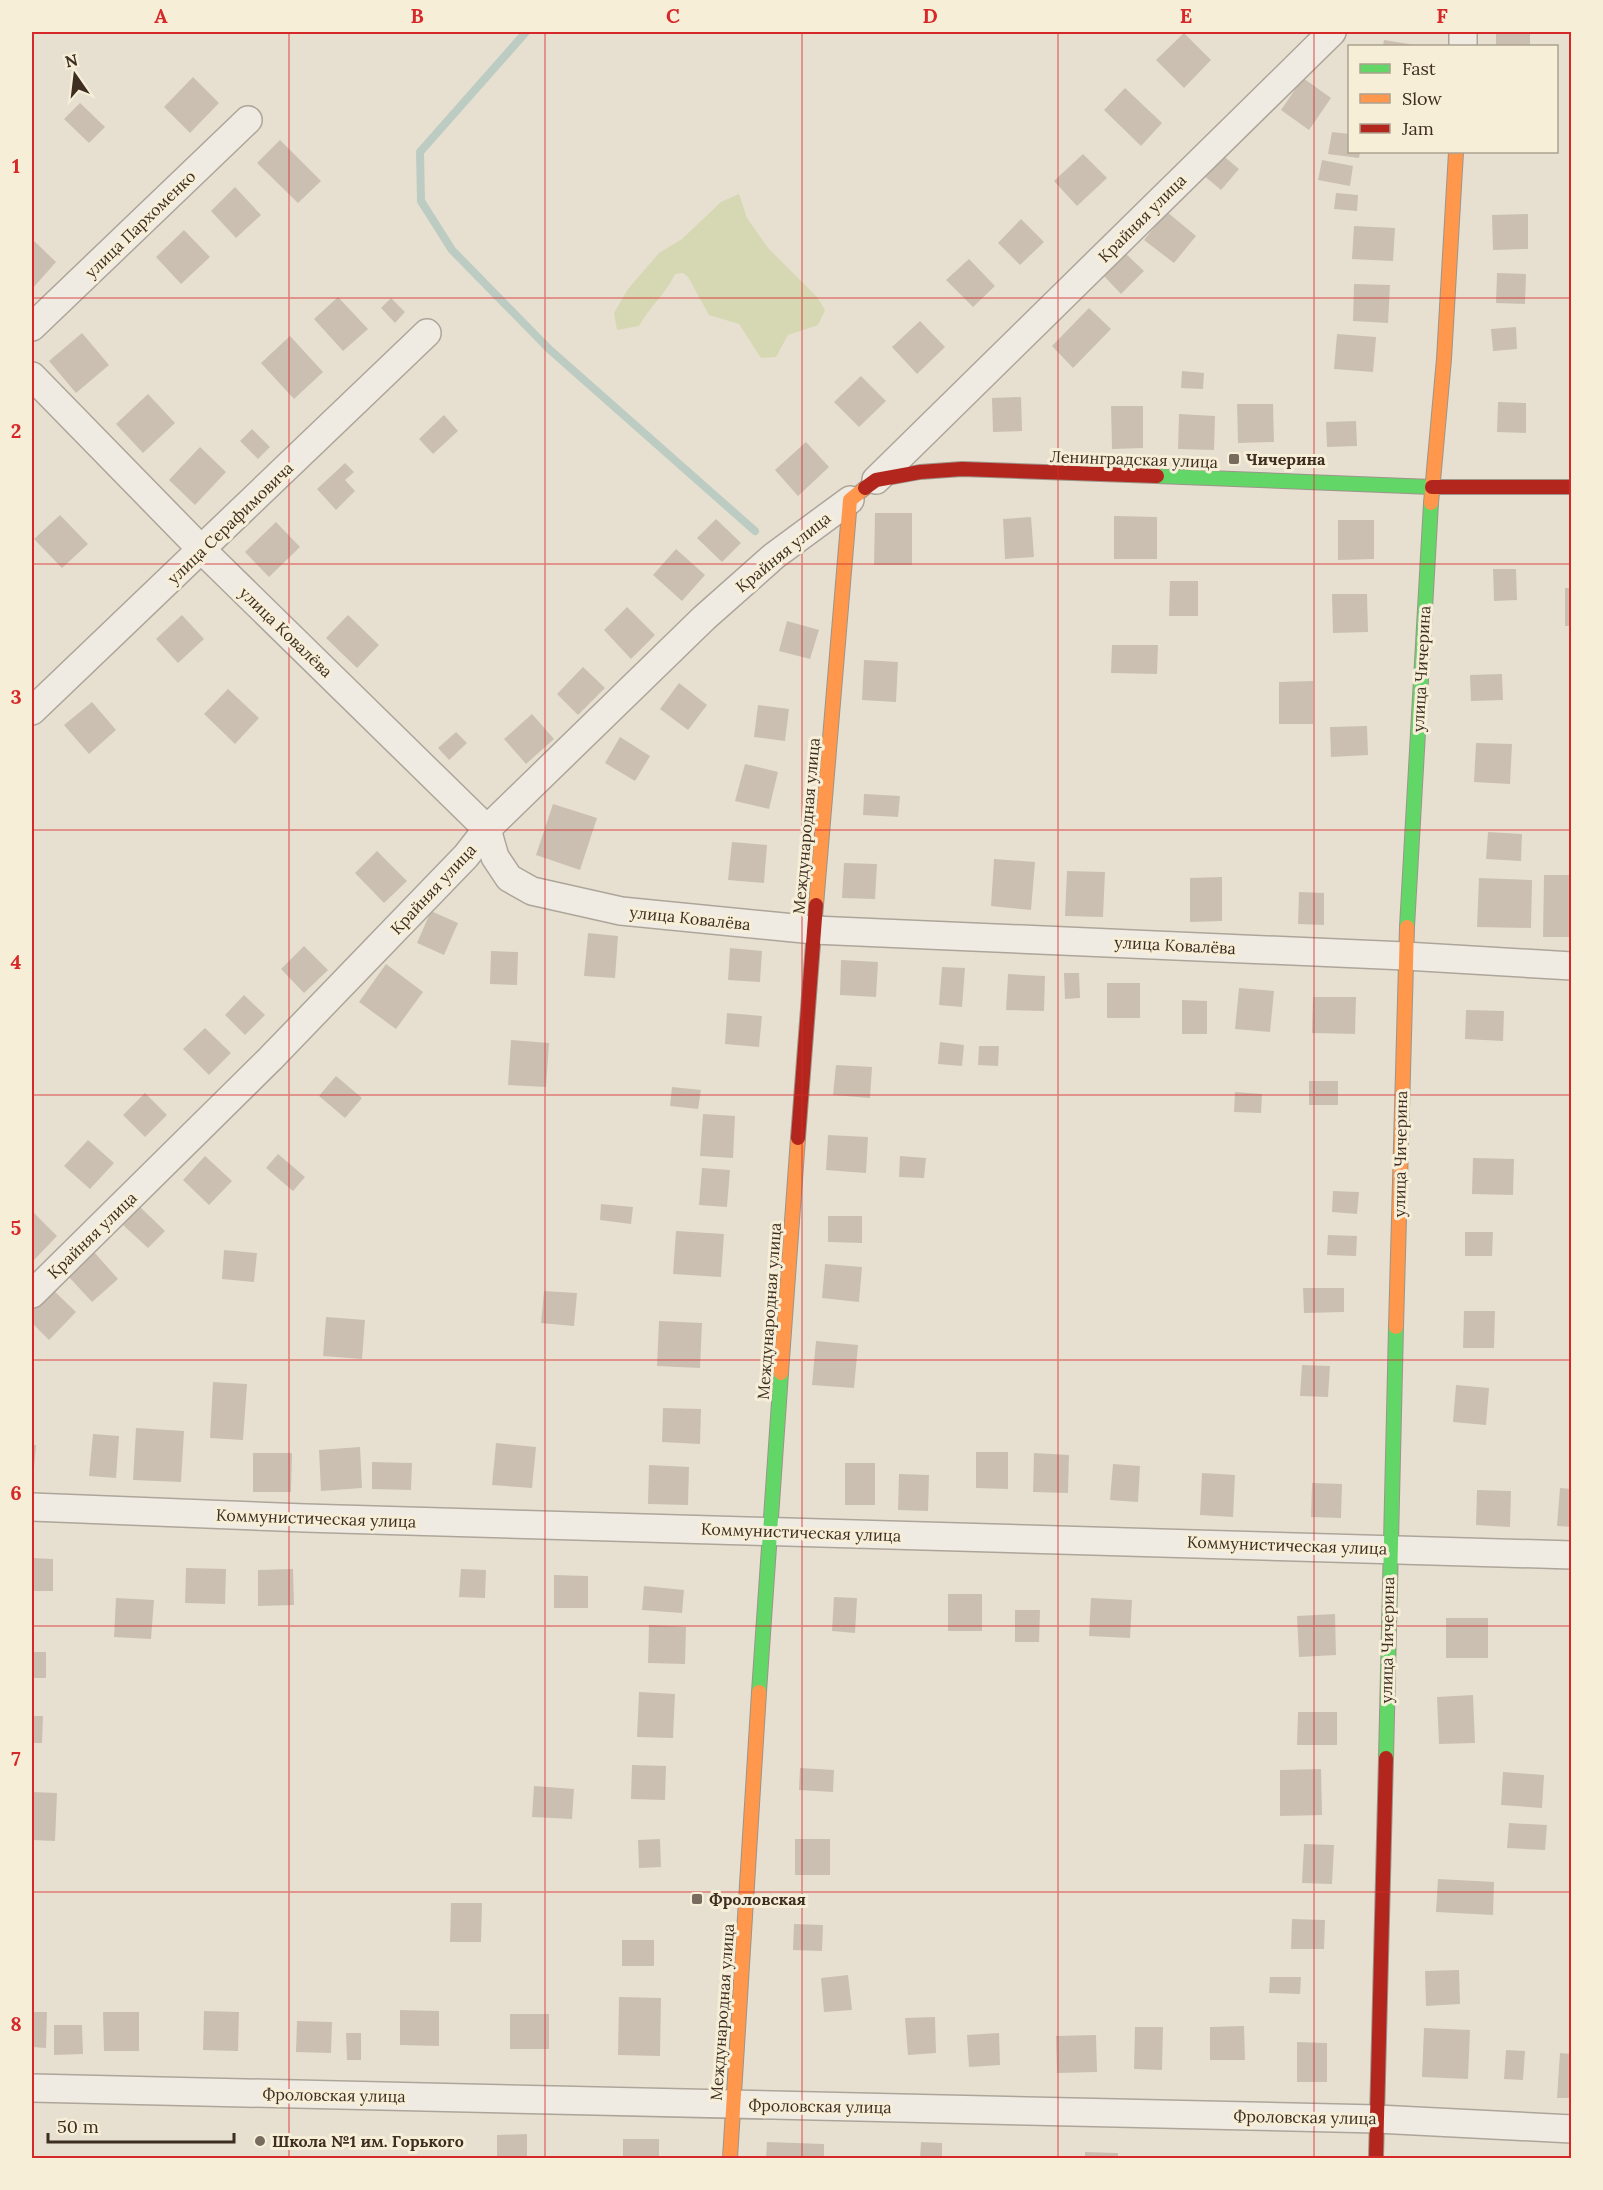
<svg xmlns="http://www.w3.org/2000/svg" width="1603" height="2190" font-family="Lora,serif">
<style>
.green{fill:#d6d7b3}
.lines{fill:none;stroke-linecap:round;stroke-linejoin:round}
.stream{stroke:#bcccc2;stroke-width:8}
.building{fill:#cbbfb2}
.street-casing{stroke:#ada599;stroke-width:30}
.fast-casing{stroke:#9c958a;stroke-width:16}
.slow-casing{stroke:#9c958a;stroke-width:16}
.jam-casing{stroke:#9c958a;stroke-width:16}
.street{stroke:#efebe3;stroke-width:27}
.fast{stroke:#63d668;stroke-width:14}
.slow{stroke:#ff974d;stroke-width:14}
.jam{stroke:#b3261e;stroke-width:14}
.grid{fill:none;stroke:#d62828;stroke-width:1.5;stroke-opacity:0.55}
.poi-dot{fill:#786c5e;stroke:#f7eed8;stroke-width:2}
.labels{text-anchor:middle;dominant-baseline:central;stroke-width:6;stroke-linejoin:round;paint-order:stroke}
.street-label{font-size:16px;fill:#3d2e20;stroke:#f7eed8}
.poi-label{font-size:16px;font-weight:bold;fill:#3d2e20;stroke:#f7eed8;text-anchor:start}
.neatline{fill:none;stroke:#d62828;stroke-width:2}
.grid-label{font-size:20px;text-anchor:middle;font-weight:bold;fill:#d62828}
</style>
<rect width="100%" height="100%" fill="#e7e0d1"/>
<path class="green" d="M739,194L747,218L768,248L817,297L825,310L818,325L788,335L776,357L761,358L739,324L709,315L688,277L683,273L675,274C665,295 650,306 639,326L617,330L614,313L628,289L659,253L682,239L721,202Z"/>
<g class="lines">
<polyline class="stream" points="526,32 420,152 421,201 452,250 549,349 755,531"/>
</g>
<g class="building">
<rect x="1496" y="32" width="34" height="14"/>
<polygon points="1184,33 1211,60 1184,88 1156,60"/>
<polygon points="1384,40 1415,45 1415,46 1383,46"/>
<polygon points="193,77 219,103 190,133 164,107"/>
<polygon points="1303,78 1331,98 1309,130 1281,110"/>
<polygon points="1125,88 1162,123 1141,146 1104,110"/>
<polygon points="80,103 105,127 89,143 64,119"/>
<polygon points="1332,132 1350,134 1350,152 1360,152 1359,158 1328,154"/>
<polygon points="280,140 321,181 298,203 257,163"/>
<polygon points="1220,153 1239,169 1221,190 1202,174"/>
<polygon points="1083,154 1107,178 1077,206 1054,181"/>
<polygon points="1322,160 1353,166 1350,186 1318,180"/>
<polygon points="235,187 261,215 236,238 211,211"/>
<polygon points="1336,193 1358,195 1357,211 1334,209"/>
<polygon points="1167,212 1196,236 1174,263 1144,240"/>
<polygon points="1528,214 1528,249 1493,250 1492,215"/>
<polygon points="1021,219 1044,242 1020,265 998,243"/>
<polygon points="1354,226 1395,228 1393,261 1352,259"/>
<polygon points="184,230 210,257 181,284 156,257"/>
<polygon points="32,239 56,262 32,289"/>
<polygon points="1124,252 1144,271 1121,294 1102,274"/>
<polygon points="969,259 995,286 973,307 946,280"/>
<polygon points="1497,273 1526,274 1525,304 1496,303"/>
<polygon points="1354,284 1390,285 1388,323 1353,321"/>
<polygon points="338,297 368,329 343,351 314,319"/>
<polygon points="391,298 405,312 395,323 381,308"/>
<polygon points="1089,308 1111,329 1073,368 1052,346"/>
<polygon points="920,321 945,347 917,374 892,347"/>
<polygon points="1516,327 1517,349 1493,351 1491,329"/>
<polygon points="82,333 109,365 76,393 49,361"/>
<polygon points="1337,334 1376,337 1373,372 1334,369"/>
<polygon points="290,336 323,372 294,399 261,363"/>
<polygon points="1182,371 1204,373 1203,389 1181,388"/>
<polygon points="861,376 886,401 859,427 834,402"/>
<polygon points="148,394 175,423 143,453 116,424"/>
<polygon points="1021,397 1022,431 993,432 992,398"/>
<polygon points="1498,402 1526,403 1526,433 1497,432"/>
<polygon points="1237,404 1273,404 1274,442 1238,443"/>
<polygon points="1111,406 1143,406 1143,448 1112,449"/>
<polygon points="1179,414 1215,416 1214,450 1178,449"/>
<polygon points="444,415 458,431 433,454 419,439"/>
<polygon points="1356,421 1357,446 1327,447 1326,422"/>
<polygon points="252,429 270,447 258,459 240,441"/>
<polygon points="806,442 829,467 798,496 775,470"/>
<polygon points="200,447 226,472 195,505 169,480"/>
<polygon points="345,463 354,472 345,480 355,491 336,510 317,489"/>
<polygon points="875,513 912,513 912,565 874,565"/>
<polygon points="60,515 88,544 62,568 34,539"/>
<polygon points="1114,516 1157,517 1157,559 1114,559"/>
<polygon points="1031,517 1034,557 1005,559 1003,519"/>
<polygon points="716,519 741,543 722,562 697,538"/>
<polygon points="1338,520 1374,520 1374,559 1338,560"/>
<polygon points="276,522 300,547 269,577 245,552"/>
<polygon points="676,549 705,575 682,601 653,575"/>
<polygon points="1493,569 1516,569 1517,600 1494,601"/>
<polygon points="1170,581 1198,581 1198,616 1169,616"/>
<rect x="1565" y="588" width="7" height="38"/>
<polygon points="1332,594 1367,594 1368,632 1333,633"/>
<polygon points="627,607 655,635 631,659 604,630"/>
<polygon points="182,615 204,639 178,663 156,639"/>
<polygon points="348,615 379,645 357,668 326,638"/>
<polygon points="787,621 819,630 810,659 779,651"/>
<polygon points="1112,645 1158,645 1157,674 1111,673"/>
<polygon points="864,660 898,662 896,702 862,700"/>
<polygon points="583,667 605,688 578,715 557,694"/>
<polygon points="1502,674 1503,700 1471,701 1470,675"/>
<polygon points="1313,681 1313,724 1279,724 1279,682"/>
<polygon points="679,683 707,705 688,730 660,709"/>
<polygon points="228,689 259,718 235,744 204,714"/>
<polygon points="92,702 116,730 89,754 64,725"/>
<polygon points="758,705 789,709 785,741 754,737"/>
<polygon points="532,714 554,739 526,764 504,739"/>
<polygon points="1367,726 1368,755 1331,757 1330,727"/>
<polygon points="456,732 467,743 449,760 438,748"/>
<polygon points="620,737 650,756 635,781 605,763"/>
<polygon points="1476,743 1512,744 1510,784 1474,782"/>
<polygon points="745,764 778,772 769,809 735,801"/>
<polygon points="864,794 900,796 898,817 863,815"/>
<polygon points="553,804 597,818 580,870 536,855"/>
<polygon points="1488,832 1522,834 1521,861 1486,859"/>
<polygon points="732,842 767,845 764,883 728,880"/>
<polygon points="377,851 407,881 384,903 355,873"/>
<polygon points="994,859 1035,862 1031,910 991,906"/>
<polygon points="844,863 877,864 875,899 842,898"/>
<polygon points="1067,871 1105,872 1103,917 1065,916"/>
<polygon points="1544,875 1572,875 1572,937 1543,937"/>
<polygon points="1222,877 1222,921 1190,922 1190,878"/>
<polygon points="1479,878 1532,880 1531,928 1477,927"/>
<polygon points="1299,892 1324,893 1324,925 1298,924"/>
<polygon points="431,911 458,923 444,955 417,943"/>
<polygon points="588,933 618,936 615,978 584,976"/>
<polygon points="304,946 328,970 304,993 281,969"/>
<polygon points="730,948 762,951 760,982 728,980"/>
<polygon points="491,951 518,952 517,985 490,984"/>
<polygon points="841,960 878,962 876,997 840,995"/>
<polygon points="386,964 423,992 396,1029 359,1002"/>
<polygon points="942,967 965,968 962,1007 939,1005"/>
<polygon points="1064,973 1079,973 1080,998 1065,999"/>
<polygon points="1008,974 1045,976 1044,1011 1006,1010"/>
<rect x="1107" y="983" width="33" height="35"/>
<polygon points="1239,988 1274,991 1270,1032 1235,1029"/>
<polygon points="244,995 265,1015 245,1035 225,1015"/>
<polygon points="1313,997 1356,997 1355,1034 1312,1033"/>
<polygon points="1182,1000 1207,1001 1207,1034 1182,1034"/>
<polygon points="1466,1010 1504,1011 1503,1041 1465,1039"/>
<polygon points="727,1013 762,1016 759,1047 725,1044"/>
<polygon points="205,1028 231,1053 209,1075 183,1049"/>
<polygon points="511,1040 549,1043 546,1087 508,1085"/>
<polygon points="940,1042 964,1045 962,1066 938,1064"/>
<polygon points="979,1046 999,1046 998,1066 978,1065"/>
<polygon points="836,1065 872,1067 870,1098 833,1095"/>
<polygon points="336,1076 362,1098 345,1118 319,1096"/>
<rect x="1309" y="1081" width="29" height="24"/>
<polygon points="672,1087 701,1090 698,1109 670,1106"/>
<polygon points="1235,1092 1262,1094 1261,1113 1234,1112"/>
<polygon points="145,1093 167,1115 145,1137 123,1115"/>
<polygon points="703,1114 735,1116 733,1158 700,1156"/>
<polygon points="828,1135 868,1137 866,1173 826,1170"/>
<polygon points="88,1140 114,1163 90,1189 64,1166"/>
<polygon points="278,1154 305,1177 293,1191 266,1168"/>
<polygon points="205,1156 232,1181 209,1205 183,1180"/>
<polygon points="900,1156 926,1158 924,1178 899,1177"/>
<polygon points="1473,1158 1514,1159 1513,1195 1472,1194"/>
<polygon points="702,1168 730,1170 727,1207 699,1205"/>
<polygon points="1333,1191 1359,1192 1357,1214 1332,1212"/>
<polygon points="601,1204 633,1207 631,1224 600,1220"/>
<polygon points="140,1207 165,1231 148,1248 123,1225"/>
<polygon points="33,1212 57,1236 32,1262 32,1214"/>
<polygon points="828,1216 862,1216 862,1243 828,1242"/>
<polygon points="676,1231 724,1234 721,1277 673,1274"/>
<polygon points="1465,1232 1493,1232 1492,1256 1465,1256"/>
<polygon points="1328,1235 1357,1236 1356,1256 1327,1255"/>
<polygon points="224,1250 257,1253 254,1282 222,1279"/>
<polygon points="94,1252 118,1279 92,1302 68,1276"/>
<polygon points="825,1264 862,1267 859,1302 822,1298"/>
<polygon points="51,1288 76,1312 49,1340 32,1323 32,1309"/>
<polygon points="1303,1288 1344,1288 1344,1312 1304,1313"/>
<polygon points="544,1291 577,1293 574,1326 541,1323"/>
<polygon points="1464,1311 1495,1311 1494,1348 1463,1348"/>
<polygon points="326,1317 365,1320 362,1359 323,1356"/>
<polygon points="659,1321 702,1323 700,1368 657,1366"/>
<polygon points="816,1341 858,1345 854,1388 812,1385"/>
<polygon points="1302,1365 1330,1366 1328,1397 1300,1396"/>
<polygon points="213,1382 247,1384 243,1440 210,1438"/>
<polygon points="1456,1385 1489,1388 1486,1425 1453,1422"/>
<polygon points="663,1408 701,1409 700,1444 662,1442"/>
<polygon points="136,1428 184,1431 181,1482 133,1480"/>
<polygon points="93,1434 119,1436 116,1478 89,1476"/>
<polygon points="496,1443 536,1447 532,1488 492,1485"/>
<polygon points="32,1445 36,1445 33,1480 32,1480"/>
<polygon points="360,1447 362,1488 321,1491 319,1450"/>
<polygon points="976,1452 1008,1452 1008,1489 976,1488"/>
<polygon points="253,1453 292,1453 291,1492 253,1492"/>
<polygon points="1034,1453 1069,1455 1068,1493 1033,1492"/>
<polygon points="372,1462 412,1463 411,1490 372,1489"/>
<rect x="845" y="1463" width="30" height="42"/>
<polygon points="1113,1464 1140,1466 1138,1502 1110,1500"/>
<polygon points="649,1465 689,1467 688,1505 648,1504"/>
<polygon points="1202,1473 1235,1475 1233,1517 1200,1515"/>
<polygon points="899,1474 929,1475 928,1511 898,1510"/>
<polygon points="1312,1483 1342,1484 1341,1518 1311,1517"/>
<polygon points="1560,1488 1572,1489 1572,1527 1557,1526"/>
<polygon points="1477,1490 1511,1491 1510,1527 1476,1525"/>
<polygon points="32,1558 53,1559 53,1591 32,1591"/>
<polygon points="186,1568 226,1569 225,1604 185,1603"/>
<polygon points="293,1569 294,1605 258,1606 258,1570"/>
<polygon points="461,1569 486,1570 485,1598 459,1597"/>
<polygon points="554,1575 588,1576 588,1608 554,1608"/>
<polygon points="644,1586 684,1590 682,1613 642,1610"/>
<rect x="948" y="1594" width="34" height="37"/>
<polygon points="834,1597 857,1598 855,1633 832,1631"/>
<polygon points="116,1598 154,1600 151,1639 114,1637"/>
<polygon points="1091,1598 1132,1600 1130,1638 1089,1636"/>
<polygon points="1015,1610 1040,1610 1039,1642 1015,1642"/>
<polygon points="1335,1614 1336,1655 1299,1657 1297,1616"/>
<rect x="1446" y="1618" width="42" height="40"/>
<polygon points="649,1625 686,1627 685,1664 648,1663"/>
<rect x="32" y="1652" width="14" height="26"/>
<polygon points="639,1692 675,1694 673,1738 637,1737"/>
<polygon points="1473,1695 1475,1743 1439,1744 1437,1697"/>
<polygon points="1298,1712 1337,1712 1337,1745 1297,1745"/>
<polygon points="32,1716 43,1716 42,1743 32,1743"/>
<polygon points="632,1765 666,1766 665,1800 631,1799"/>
<polygon points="800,1768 834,1770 833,1792 799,1790"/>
<polygon points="1321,1769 1322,1815 1280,1816 1280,1770"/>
<polygon points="1503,1772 1544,1775 1542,1808 1501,1805"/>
<polygon points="534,1786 574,1789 572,1819 532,1817"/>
<polygon points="32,1792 57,1793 55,1841 32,1840"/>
<polygon points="1509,1823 1547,1825 1545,1850 1507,1848"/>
<polygon points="660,1839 661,1867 639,1868 638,1840"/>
<rect x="795" y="1839" width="35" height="36"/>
<polygon points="1304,1844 1334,1845 1332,1884 1302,1883"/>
<polygon points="1438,1879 1494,1882 1493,1915 1436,1912"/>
<polygon points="451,1903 482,1903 481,1942 450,1942"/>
<polygon points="1292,1919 1325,1920 1324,1949 1291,1949"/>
<polygon points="794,1924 823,1925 822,1951 793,1950"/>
<rect x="622" y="1940" width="32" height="26"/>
<polygon points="1459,1970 1460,2004 1426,2006 1425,1971"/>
<polygon points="848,1975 852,2010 824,2012 821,1978"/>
<polygon points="1270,1977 1301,1977 1300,1994 1269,1993"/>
<polygon points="619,1997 661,1998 660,2056 618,2055"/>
<polygon points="400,2010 439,2011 439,2046 400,2045"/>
<polygon points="204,2011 239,2012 238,2051 203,2050"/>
<polygon points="32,2012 47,2012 46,2048 32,2047"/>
<polygon points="103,2012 139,2012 139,2051 104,2051"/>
<rect x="510" y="2014" width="39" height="35"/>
<polygon points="935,2017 936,2053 908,2055 905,2018"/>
<polygon points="297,2021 332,2022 331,2053 296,2052"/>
<polygon points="54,2025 82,2025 83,2054 54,2055"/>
<polygon points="1244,2026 1245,2060 1210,2060 1210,2027"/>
<polygon points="1135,2027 1163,2027 1162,2070 1134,2069"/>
<polygon points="1424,2028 1470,2030 1468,2079 1422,2077"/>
<polygon points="346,2033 361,2033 361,2060 347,2060"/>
<polygon points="999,2033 1000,2065 969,2067 967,2035"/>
<polygon points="1096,2035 1097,2072 1057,2073 1056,2036"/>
<polygon points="1297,2042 1327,2043 1327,2082 1297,2082"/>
<polygon points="1506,2050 1525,2051 1523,2080 1504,2079"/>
<polygon points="1560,2053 1572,2054 1572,2098 1557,2098"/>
<polygon points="527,2134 527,2158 497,2158 497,2135"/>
<rect x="623" y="2139" width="36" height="19"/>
<polygon points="767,2142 824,2144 824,2158 766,2158"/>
<polygon points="921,2142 942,2143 942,2158 920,2158"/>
<polygon points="1085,2152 1118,2153 1118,2158 1085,2158"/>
</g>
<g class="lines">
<g class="street-casing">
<g id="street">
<polyline points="1463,46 1463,32"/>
<polyline points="32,327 248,120"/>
<polyline points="32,376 202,550 487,829 495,857 509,878 532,891 621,911 814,930 1405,956 1572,966"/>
<polyline points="876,480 1332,32"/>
<polyline points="32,711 427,333"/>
<polyline points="32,1294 270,1059 466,856 487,829 704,618 774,556 850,500"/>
<polyline points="32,1507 305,1518 1572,1555"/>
<polyline points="32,2088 1377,2119 1572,2129"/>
</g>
</g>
<g class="fast-casing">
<g id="fast">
<polyline points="1157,476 1432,487"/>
<polyline points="1407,927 1431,503"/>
<polyline points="759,1692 781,1373"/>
<polyline points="1386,1758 1396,1327"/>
</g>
</g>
<g class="slow-casing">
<g id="slow">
<polyline points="1431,503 1444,359 1456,152"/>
<polyline points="816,905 850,500 865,488"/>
<polyline points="1396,1327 1407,927"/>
<polyline points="781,1373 798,1138"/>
<polyline points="730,2158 759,1692"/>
</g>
</g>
<g class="jam-casing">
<g id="jam">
<polyline points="1432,487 1572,487"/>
<polyline points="865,488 876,480 920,472 962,469 1157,476"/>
<polyline points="798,1138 816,905"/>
<polyline points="1376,2158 1386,1758"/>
</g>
</g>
<use href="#street" class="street"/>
<use href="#fast" class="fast"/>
<use href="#slow" class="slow"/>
<use href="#jam" class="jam"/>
</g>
<path class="grid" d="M289,32V2158M545,32V2158M802,32V2158M1058,32V2158M1314,32V2158M32,298H1572M32,564H1572M32,830H1572M32,1095H1572M32,1360H1572M32,1626H1572M32,1892H1572"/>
<g class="poi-dot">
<rect x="1228" y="453" width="12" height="12" rx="3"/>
<rect x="691" y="1893" width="12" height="12" rx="3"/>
<circle cx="260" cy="2141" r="6"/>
</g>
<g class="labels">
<g class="street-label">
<text transform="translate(1142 218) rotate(-45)">Крайняя улица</text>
<text transform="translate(140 224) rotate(-44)">улица Пархоменко</text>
<text transform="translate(1134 459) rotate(2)">Ленинградская улица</text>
<text transform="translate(230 523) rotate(-44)">улица Серафимовича</text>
<text transform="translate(783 552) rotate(-39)">Крайняя улица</text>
<text transform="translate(286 632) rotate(44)">улица Ковалёва</text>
<text transform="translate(1421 669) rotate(-87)">улица Чичерина</text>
<text transform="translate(806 826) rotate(-85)">Международная улица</text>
<text transform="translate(433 889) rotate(-47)">Крайняя улица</text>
<text transform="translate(690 918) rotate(6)">улица Ковалёва</text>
<text transform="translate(1175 945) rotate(3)">улица Ковалёва</text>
<text transform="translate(1400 1154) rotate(-89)">улица Чичерина</text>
<text transform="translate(92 1235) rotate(-44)">Крайняя улица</text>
<text transform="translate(769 1311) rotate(-86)">Международная улица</text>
<text transform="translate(316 1518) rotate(2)">Коммунистическая улица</text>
<text transform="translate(801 1532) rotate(2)">Коммунистическая улица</text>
<text transform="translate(1287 1545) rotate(2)">Коммунистическая улица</text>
<text transform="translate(1387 1640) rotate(-89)">улица Чичерина</text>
<text transform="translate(722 2012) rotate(-86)">Международная улица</text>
<text transform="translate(334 2095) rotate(1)">Фроловская улица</text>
<text transform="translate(820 2106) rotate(1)">Фроловская улица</text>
<text transform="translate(1305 2117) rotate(1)">Фроловская улица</text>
</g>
<g class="poi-label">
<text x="1246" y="459">Чичерина</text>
<text x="709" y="1899">Фроловская</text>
<text x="272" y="2141">Школа №1 им. Горького</text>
</g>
</g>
<rect width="1603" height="2190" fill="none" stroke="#f7eed8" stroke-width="66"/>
<rect x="1348" y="45" width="210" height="108" fill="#f7eed8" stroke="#ada18e" stroke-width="1.5"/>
<rect x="1360" y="64" width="30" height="9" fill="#63d668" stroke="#ada18e" stroke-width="1.5"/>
<text x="1402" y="75" font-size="18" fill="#3d2e20">Fast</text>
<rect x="1360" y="94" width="30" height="9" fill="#ff974d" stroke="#ada18e" stroke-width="1.5"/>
<text x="1402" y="105" font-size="18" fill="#3d2e20">Slow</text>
<rect x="1360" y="124" width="30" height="9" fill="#b3261e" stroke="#ada18e" stroke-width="1.5"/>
<text x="1402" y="135" font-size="18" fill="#3d2e20">Jam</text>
<g transform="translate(75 75) rotate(346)" stroke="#f7eed8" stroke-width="4.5" paint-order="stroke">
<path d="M0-4.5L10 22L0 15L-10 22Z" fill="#3d2e20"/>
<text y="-9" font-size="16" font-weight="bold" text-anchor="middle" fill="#3d2e20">N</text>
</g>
<path d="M48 2133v9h186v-9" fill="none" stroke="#3d2e20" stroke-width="3"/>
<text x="57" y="2133" font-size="18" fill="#3d2e20" stroke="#f7eed8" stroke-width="4.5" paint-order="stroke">50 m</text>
<rect x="33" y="33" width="1537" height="2124" class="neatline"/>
<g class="grid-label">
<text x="161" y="23">A</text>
<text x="417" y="23">B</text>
<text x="673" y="23">C</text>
<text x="930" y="23">D</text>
<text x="1186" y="23">E</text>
<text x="1442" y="23">F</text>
<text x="16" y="173">1</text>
<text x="16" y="438">2</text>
<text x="16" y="704">3</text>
<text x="16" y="969">4</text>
<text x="16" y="1235">5</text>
<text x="16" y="1500">6</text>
<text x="16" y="1766">7</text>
<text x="16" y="2031">8</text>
</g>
</svg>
